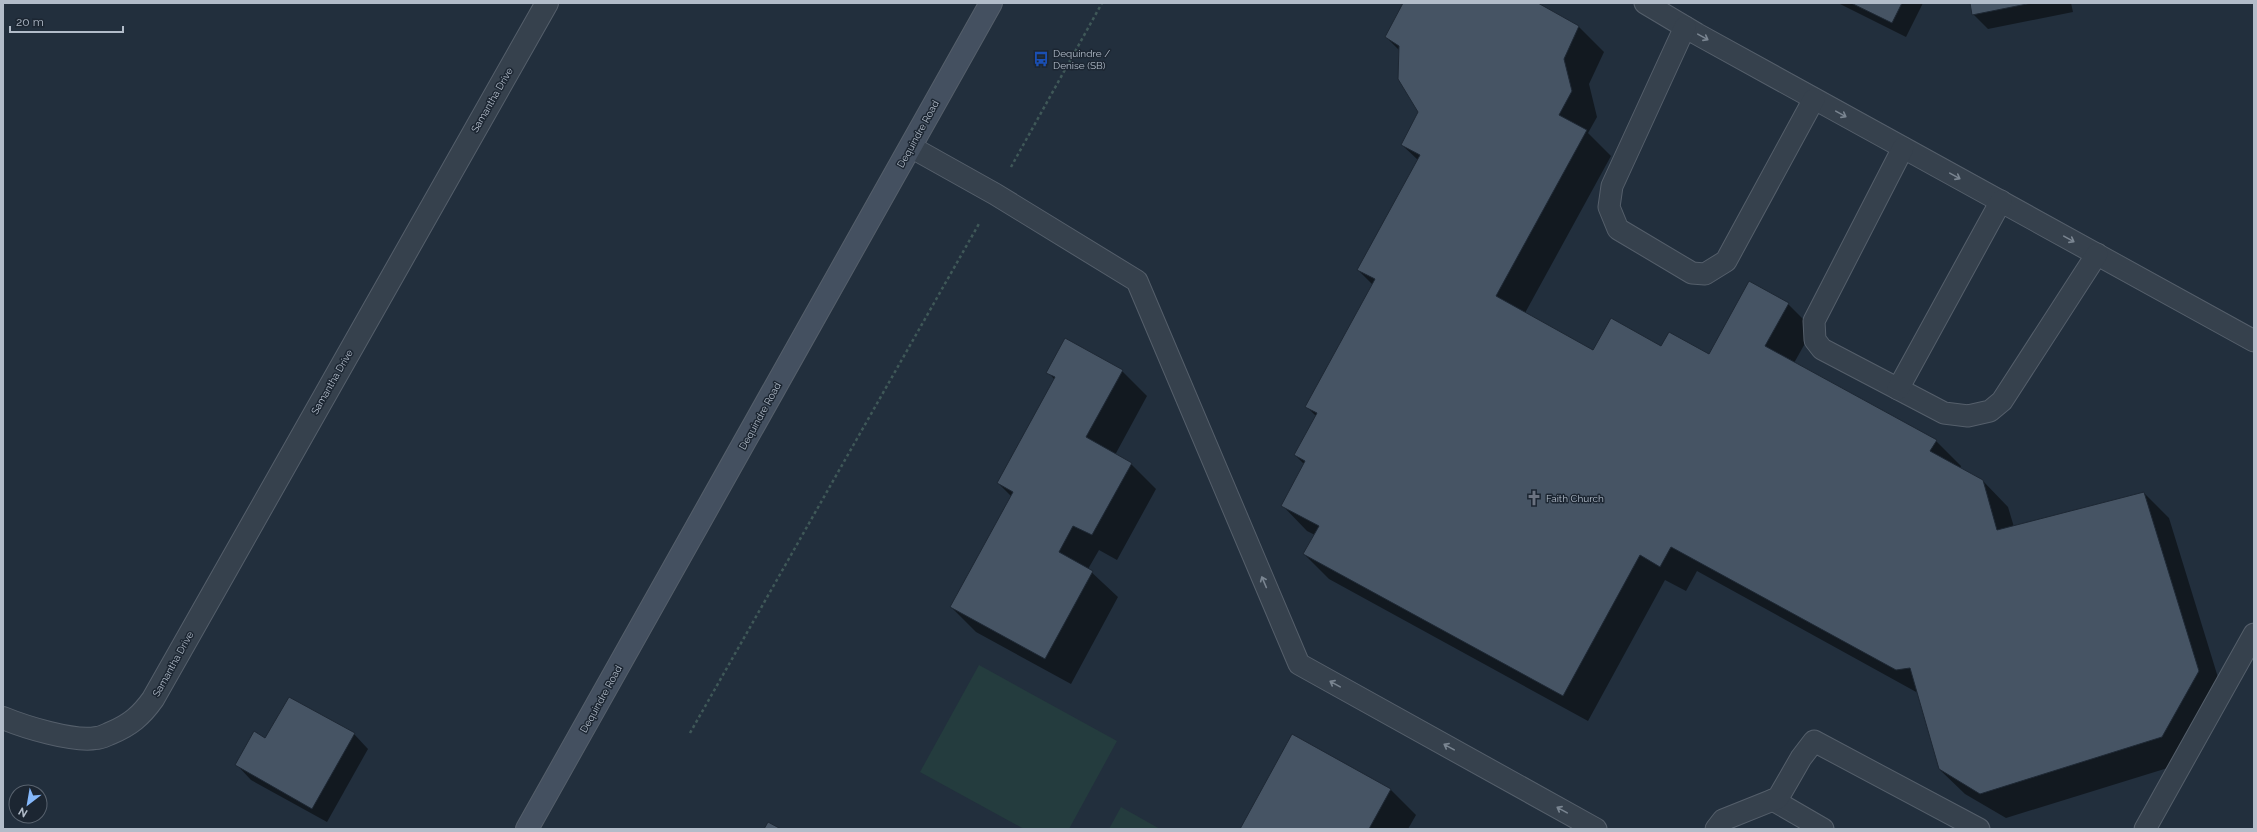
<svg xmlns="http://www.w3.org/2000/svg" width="2257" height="832" font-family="Raleway,sans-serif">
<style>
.green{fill:#243c3e}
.shadow{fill:#0007}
.building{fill:#465464;stroke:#1e2834}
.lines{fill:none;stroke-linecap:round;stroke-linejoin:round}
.service-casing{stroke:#555f6b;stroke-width:23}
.minor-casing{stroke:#555f6b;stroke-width:24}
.secondary-casing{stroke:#555f6b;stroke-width:24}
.path{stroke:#3f5858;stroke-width:2.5;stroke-dasharray:3 3;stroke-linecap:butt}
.service{stroke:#36414d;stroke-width:21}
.minor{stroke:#36414d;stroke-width:22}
.secondary{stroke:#445060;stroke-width:22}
.oneway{stroke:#7a8591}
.labels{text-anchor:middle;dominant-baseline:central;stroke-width:3;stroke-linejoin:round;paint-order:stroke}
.poi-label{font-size:10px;fill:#b2bcc9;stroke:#1c2632;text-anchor:start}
.street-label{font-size:10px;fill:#b2bcc9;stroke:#1c2632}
</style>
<rect width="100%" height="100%" fill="#222f3d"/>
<g class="green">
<polygon points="979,665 1117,741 1069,829 1024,829 920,772"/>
<polygon points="1121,807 1160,829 1109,829"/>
</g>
<g class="shadow">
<polygon points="1405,3 1536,3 1579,27 1604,52 1589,84 1597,117 1588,133 1611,156 1525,313 1594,351 1662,347 1709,355 1788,304 1813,329 1794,363 1936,441 1961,466 1960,469 1983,481 2008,507 2014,527 2144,493 2169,518 2224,697 2187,762 2006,818 1965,794 1939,769 1918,693 1697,571 1686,591 1665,580 1588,721 1329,579 1304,554 1315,535 1307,531 1282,505 1305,465 1295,455 1316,416 1307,407 1373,285 1358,270 1418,160 1402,145 1420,112 1399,50 1386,37"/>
<polygon points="1838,3 1923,3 1906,37"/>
<polygon points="1971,3 2071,3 2073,12 1988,29 1973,14"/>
<polygon points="1122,371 1147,396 1115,455 1131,464 1156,489 1117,560 1099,550 1088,569 1118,597 1071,684 976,632 951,607 1012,497 998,483 1055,380 1048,372"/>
<polygon points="354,734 368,749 327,822 251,780 237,765 266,739"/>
<polygon points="1292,736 1391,790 1416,815 1408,829 1241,829"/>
</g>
<g class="building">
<polygon points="1403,3 1538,3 1579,26 1564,59 1572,91 1559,115 1587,130 1496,296 1593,350 1611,318 1661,346 1669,332 1709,354 1749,281 1789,303 1765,346 1937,440 1930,451 1983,480 1997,530 2144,492 2199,671 2162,737 1980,794 1939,769 1910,668 1896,670 1671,547 1660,567 1640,555 1563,696 1303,554 1319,526 1281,506 1305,461 1294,455 1317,413 1305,407 1375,279 1357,270 1420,155 1401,145 1418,112 1398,79 1399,46 1385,37"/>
<polygon points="1851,3 1902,3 1892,23"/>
<polygon points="1970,3 2032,3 1972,15"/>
<polygon points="1065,338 1123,370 1086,437 1132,463 1092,535 1073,526 1059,552 1093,571 1045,659 950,607 1013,492 997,483 1055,377 1046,373"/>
<polygon points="289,697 355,733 312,809 235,765 254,731 265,738"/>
<polygon points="1292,734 1391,789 1369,829 1240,829"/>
<polygon points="768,822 781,829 764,829"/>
</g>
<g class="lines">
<g class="service-casing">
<g id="service">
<polyline points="1645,3 1697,34 2254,341"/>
<polyline points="1685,27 1612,186 1609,207 1618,229 1692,273 1705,274 1726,261 1814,99"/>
<polyline points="911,147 995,194 1137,281 1299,664 1596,829"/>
<polyline points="1903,148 1814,321 1815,340 1822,349 1944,413 1968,416 1990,411 2002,401 2097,254"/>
<polyline points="1898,389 2001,201"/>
<polyline points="1773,800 1823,829"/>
<polyline points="1716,829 1723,820 1778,798 1801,758 1814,741 1979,829"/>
<polyline points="2145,829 2254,634"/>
</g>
</g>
<g class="minor-casing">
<path id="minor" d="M3,718C25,727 73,742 96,738C101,738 106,735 111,733C130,725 141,716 153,699L547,3"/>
</g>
<g class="secondary-casing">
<polyline id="secondary" points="527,829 991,3"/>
</g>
<g class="path">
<polyline points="1011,167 1102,3"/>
<polyline points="690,733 980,222"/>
</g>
<use href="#service" class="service"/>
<use href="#minor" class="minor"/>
<use href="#secondary" class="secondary"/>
</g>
<defs><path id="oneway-shaft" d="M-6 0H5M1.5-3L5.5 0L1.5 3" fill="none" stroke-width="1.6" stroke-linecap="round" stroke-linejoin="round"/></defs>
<g class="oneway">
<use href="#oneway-shaft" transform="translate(1703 37) rotate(29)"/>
<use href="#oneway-shaft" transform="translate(1841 114) rotate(29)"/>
<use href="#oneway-shaft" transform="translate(1955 176) rotate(29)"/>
<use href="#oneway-shaft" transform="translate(2069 239) rotate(29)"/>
<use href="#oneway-shaft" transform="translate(1264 582) rotate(-113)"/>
<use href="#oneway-shaft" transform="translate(1335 684) rotate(-151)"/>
<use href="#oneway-shaft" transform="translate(1449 747) rotate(-151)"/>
<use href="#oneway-shaft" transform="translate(1562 810) rotate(-151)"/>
</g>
<defs>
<g id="bus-bare" transform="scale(1.2)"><path d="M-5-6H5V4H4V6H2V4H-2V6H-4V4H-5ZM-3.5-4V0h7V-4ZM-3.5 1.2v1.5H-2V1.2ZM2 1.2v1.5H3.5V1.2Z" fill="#1a4fb4" stroke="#1c2632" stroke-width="2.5" paint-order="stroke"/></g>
<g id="church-bare" transform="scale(1.2)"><path d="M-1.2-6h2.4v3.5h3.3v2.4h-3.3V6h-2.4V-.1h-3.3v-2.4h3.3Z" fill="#6b7280" stroke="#1c2632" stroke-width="2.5" paint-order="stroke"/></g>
</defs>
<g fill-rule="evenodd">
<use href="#bus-bare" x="1041" y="59"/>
<use href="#church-bare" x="1534" y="498"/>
</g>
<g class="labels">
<g class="poi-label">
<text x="1053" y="53">Dequindre /<tspan x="1053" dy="12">Denise (SB)</tspan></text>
<text x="1546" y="498">Faith Church</text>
</g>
<g class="street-label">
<text transform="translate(492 100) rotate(-60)">Samantha Drive</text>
<text transform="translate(918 134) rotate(-61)">Dequindre Road</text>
<text transform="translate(332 382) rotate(-60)">Samantha Drive</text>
<text transform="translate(760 416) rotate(-61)">Dequindre Road</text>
<text transform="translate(173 664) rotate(-61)">Samantha Drive</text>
<text transform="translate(601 699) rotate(-61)">Dequindre Road</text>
</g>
</g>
<rect width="2257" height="832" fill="none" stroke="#b2bcc9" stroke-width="8"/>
<g transform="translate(28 804) rotate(211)"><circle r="19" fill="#1c2632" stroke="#58626e"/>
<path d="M0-3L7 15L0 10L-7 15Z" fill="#85b8fb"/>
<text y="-6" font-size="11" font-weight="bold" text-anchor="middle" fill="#b2bcc9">N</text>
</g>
<path d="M10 26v6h113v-6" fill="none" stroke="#b2bcc9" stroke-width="2"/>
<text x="16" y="26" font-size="12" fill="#b2bcc9" stroke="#1c2632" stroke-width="3" paint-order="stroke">20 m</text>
</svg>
